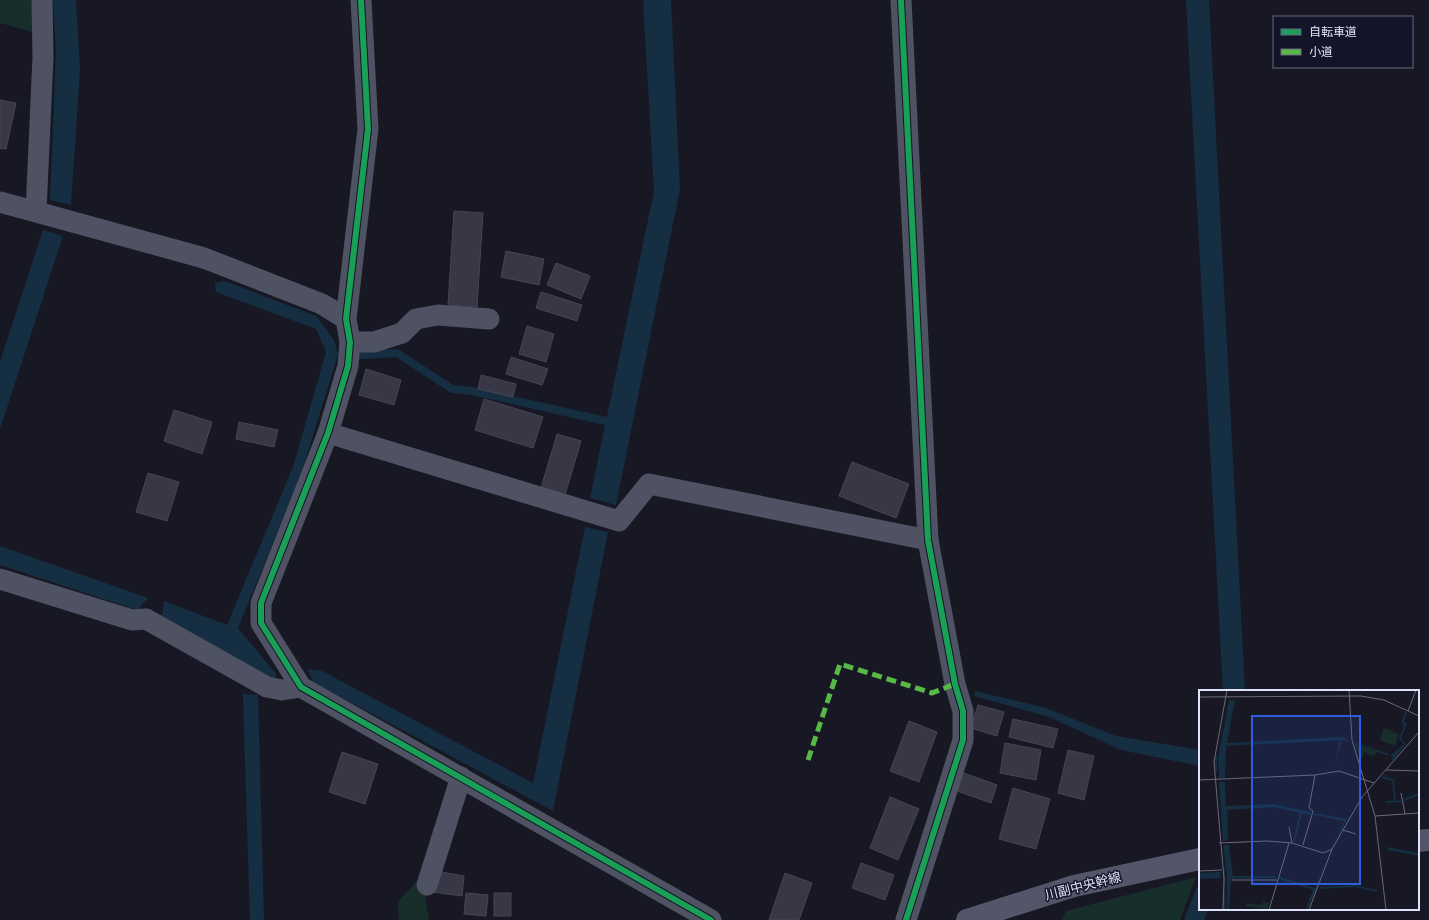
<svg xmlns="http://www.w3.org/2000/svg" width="1429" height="920" font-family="'Space Grotesk','Noto Sans JP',sans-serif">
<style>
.green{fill:#182e2b}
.water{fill:#152e42}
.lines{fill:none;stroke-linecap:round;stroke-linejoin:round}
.stream{stroke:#152e42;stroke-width:8}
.building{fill:#383745;stroke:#454555}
.street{stroke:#4f5262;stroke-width:21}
.secondary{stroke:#545568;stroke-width:22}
.quiet{stroke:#58b947;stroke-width:5;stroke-dasharray:10 5;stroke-linecap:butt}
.cycleway-casing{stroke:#141428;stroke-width:8}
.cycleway{stroke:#1a9f57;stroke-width:6}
.labels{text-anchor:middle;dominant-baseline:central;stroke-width:3;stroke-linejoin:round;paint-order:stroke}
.street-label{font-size:13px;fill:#e0e1fb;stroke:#141428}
.inset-river{fill:none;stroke:#152e42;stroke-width:2}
.inset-road{fill:none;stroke:#68687a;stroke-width:1}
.view{fill:#305ddc;fill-opacity:0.15;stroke:#305ddc;stroke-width:2}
.inset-edge{fill:none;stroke:#e0e1fb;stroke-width:2}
</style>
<rect width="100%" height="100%" fill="#181824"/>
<g class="green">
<polygon points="0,0 34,0 36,33 0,23"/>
<polygon points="422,875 429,920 399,920 398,902"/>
<polygon points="1196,877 1180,920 1062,920 1066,911"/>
</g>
<g class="water">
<polygon points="53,0 76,0 80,70 71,205 50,200 56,49"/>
<polygon points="643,0 671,0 680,189 616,505 590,498 654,191"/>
<polygon points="1186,0 1209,0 1245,691 1223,691"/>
<polygon points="43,230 63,236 0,429 0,362"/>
<polygon points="225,281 316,316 334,340 338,355 301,474 238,628 277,675 273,679 162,616 164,601 227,625 293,467 326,352 316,329 216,292 215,283"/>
<polygon points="585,527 608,532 553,811 313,682 308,669 322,671 533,783"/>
<polygon points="0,546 148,598 137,610 0,565"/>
<polygon points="975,691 1046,708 1116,736 1200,750 1200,766 1121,750 1049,717 974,696"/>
<polygon points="243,694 258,695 264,920 250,920"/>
<polygon points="1199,882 1200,882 1200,909 1209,909 1204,920 1184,920"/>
</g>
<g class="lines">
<polyline class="stream" points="361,355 397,353 452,389 472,391 606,421"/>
</g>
<g class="building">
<polygon points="0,100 16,103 6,149 0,148"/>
<polygon points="454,211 483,213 477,307 448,305"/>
<polygon points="506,251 544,259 539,285 501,277"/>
<polygon points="556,263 590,276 581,299 547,285"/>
<polygon points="541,292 582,305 577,321 536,308"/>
<polygon points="527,326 554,334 546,362 519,354"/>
<polygon points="511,357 548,369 542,385 506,374"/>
<polygon points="366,369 401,380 394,405 359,395"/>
<polygon points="481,375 516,384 513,397 478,389"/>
<polygon points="484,399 543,417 533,448 475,430"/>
<polygon points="174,410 212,422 202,454 164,441"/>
<polygon points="239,422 278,430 274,447 236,439"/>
<polygon points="557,434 581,441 565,495 541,488"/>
<polygon points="852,462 909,484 896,518 839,496"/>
<polygon points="148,473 179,482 167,521 136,512"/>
<polygon points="978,705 1004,712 997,736 971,728"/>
<polygon points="1013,719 1058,729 1053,748 1009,737"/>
<polygon points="909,721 937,732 919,782 890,771"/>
<polygon points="1005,743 1041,750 1036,780 1000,773"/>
<polygon points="1068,750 1094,756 1084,800 1058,793"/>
<polygon points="342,752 378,764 365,804 329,792"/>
<polygon points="964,773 997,785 991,803 957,791"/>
<polygon points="1013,788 1050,799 1036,849 999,839"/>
<polygon points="890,797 919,809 898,860 870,848"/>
<polygon points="861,863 894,875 885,900 852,888"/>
<polygon points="435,871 464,876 462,896 432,892"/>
<polygon points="785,873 812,883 799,920 769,920"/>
<polygon points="466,893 488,895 486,916 464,914"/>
<rect x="494" y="893" width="17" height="23"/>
</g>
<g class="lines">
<g class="street">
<polyline points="361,0 368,129 346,319 350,342 348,366 328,433 261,603 261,623 301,687 711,920"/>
<polyline points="901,0 928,540 955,684 963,711 963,740 906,920"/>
<polyline points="0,202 204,258 322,304 346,319"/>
<polyline points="36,211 43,57 42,0"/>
<polyline points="350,342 374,342 402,333 416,319 438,315 489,319"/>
<polyline points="328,433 619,521 649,484 928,540"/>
<polyline points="0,579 132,620 146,619 267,687 282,690 301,687"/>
<polyline points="427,885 461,777"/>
</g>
<g class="secondary">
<polyline points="1418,841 1429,840"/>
<polyline points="967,920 1074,886 1200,859"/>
</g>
<polyline class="quiet" points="808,760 840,664 932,693 955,684"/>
<g class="cycleway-casing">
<g id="cycleway">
<polyline points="361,0 368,129 346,319 350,342 348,366 328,433 261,603 261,623 301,687 711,920"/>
<polyline points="901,0 928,540 955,684 963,711 963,740 906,920"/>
</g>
</g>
<use href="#cycleway" class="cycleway"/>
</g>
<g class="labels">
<g class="street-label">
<text transform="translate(1083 886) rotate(-14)">川副中央幹線</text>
</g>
</g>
<g transform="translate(1199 690)">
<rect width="220" height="220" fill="#181824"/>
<path d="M185,38L200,44L196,56L181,50ZM156,54L178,62L175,66L165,62L162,70ZM64,212L70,213L69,220L47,216V213L63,215Z" fill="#182e2b"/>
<path d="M30,10H36L28,53L144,47L151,52L143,50L135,80L141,50L27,56L26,88H20L19,68ZM206,22L208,23L205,31L208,34L202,48L207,54L193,71L192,65L205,54L200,49L205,35L202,32ZM156,52L190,64L189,66L156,53ZM20,92H26L27,116L75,114L112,122L111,125L75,117L28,120L29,150L24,151ZM115,123L148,129L133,157L145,131L115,125ZM24,155H30L34,186H77L76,188L32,189L30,220H28V185ZM188,157L220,163V166L188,160ZM123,177L118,199L108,220H106L114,200L80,189L81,187L116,198ZM21,182L22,188L0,189V183ZM156,195L178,200V202L156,197L120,199L121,197Z" fill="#152e42"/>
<path class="inset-river" d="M17,66V82M183,87L194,90L196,110M205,110L220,104M187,112L202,111M95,152L102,123M25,177L26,220"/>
<path class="inset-road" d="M150,0L153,50L176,126L187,220M0,7L162,6L185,10L220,26M209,21L217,0M187,80L220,81M0,90L116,85L140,81L175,93M202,103L206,124M176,126L220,123M90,137L93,153M144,140L157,144M20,153L68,151L93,153L124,163L133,159M104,155L114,121L110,118L116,85M0,181L23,180M33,190H78M24,220L25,189L15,72L28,0M33,220H47M70,220L90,153M110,220L133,159L163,107L220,42"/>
<path class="view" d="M53,26H161V194H53Z"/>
<rect width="220" height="220" class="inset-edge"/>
</g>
<rect x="1273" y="16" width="140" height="52" fill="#141428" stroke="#66667c"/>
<rect x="1281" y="29" width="20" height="6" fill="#1a9f57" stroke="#66667c"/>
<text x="1309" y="36" font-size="12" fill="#e0e1fb">自転車道</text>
<rect x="1281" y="49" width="20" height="6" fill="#58b947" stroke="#66667c"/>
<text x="1309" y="56" font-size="12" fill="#e0e1fb">小道</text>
</svg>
